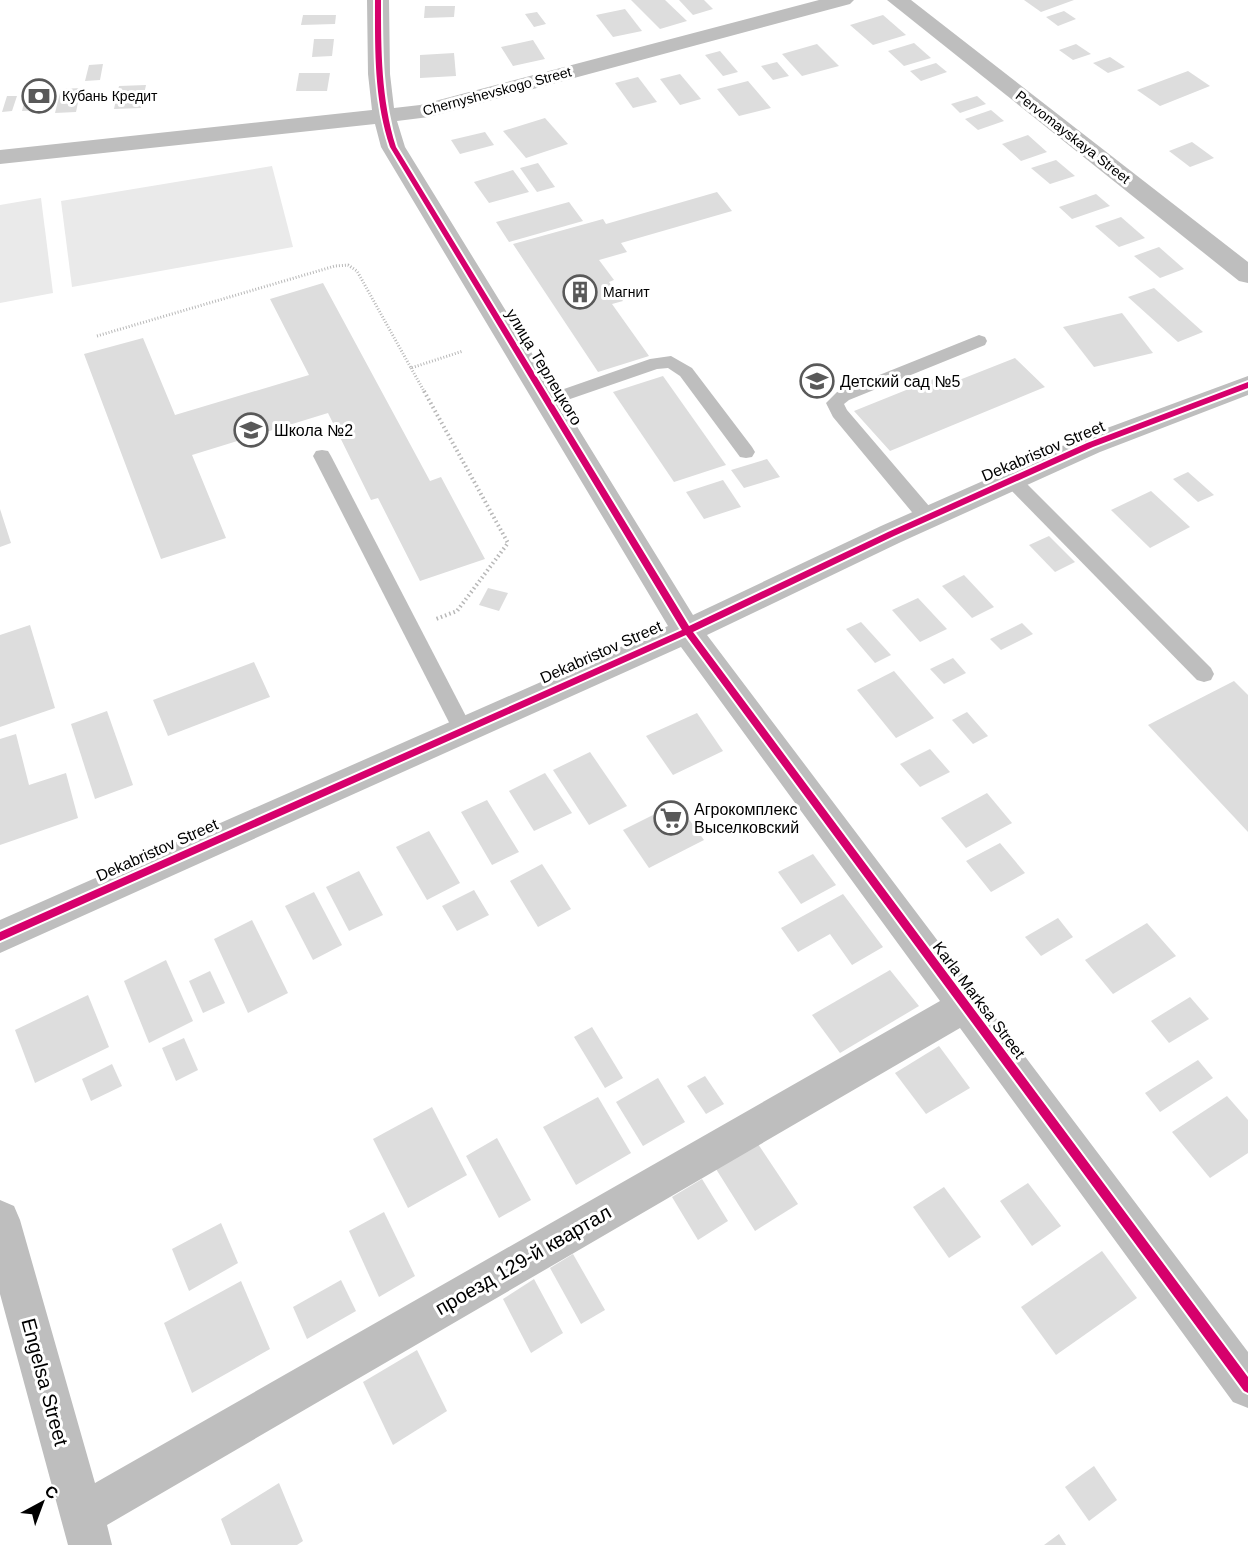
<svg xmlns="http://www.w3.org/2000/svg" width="1248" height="1545" font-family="Arial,sans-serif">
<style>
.green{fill:#eaeaea}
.building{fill:#ddd}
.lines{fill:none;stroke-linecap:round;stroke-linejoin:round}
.path-far1{stroke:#b8b8b8;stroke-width:3;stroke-dasharray:1 2;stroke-linecap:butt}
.path{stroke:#b8b8b8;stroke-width:4;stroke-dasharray:1.5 3;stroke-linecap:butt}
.service{fill:#bebebe;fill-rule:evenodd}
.minor{fill:#bebebe;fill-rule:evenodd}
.cycleway-casing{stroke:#fff;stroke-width:4}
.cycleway{fill:#d6006c;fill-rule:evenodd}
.labels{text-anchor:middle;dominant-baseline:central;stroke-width:6;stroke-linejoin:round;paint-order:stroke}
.far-street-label{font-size:14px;fill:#000;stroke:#fff}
.far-poi-label{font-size:14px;fill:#000;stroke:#fff;text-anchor:start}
.street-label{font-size:16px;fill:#000;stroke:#fff}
.poi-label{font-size:16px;fill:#000;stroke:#fff;text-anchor:start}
.near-street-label{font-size:20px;fill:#000;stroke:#fff}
</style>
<rect width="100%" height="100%" fill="#fff"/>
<g class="green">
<polygon points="272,166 293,247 72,287 61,201"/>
<polygon points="41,198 53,293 0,303 0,205"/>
</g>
<g class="building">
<polygon points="631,0 665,0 687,21 660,29"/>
<polygon points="679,0 704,0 713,9 693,15"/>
<polygon points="1024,0 1074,0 1041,12"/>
<polygon points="425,6 455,6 454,17 424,18"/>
<polygon points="625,9 642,31 613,37 596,15"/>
<polygon points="1064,11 1076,19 1058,26 1046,17"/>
<polygon points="537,12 546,24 534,27 525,14"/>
<polygon points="303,15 336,15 335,24 301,25"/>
<polygon points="883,15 906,35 873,45 850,25"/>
<polygon points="314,39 334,39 332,56 312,57"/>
<polygon points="533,40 545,59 513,66 501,47"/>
<polygon points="914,43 931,58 904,66 888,51"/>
<polygon points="817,44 839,66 802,76 782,54"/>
<polygon points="1076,44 1091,54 1073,60 1059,50"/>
<polygon points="720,51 738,72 723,76 705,55"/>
<polygon points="454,53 456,76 420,78 420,55"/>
<polygon points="1110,57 1125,67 1108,73 1093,63"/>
<polygon points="777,62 789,76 773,80 761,66"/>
<polygon points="936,63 947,72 921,81 910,71"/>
<polygon points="103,64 100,80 85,81 89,65"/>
<polygon points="1188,71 1210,86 1160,106 1137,90"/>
<polygon points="299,73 330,73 327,91 296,91"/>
<polygon points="680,74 701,99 680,105 660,79"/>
<polygon points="638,77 657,102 633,108 615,83"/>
<polygon points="748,81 771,108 739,116 717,89"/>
<polygon points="146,85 141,108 114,109 119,86"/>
<polygon points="81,88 76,112 55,113 61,89"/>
<polygon points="48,93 44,110 22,111 26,94"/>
<polygon points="7,96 17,96 12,111 2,112"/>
<polygon points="977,96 986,104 960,113 951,104"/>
<polygon points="991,110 1004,121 978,130 965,119"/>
<polygon points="545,118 568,144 526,158 503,131"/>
<polygon points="485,132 494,145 460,154 451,140"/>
<polygon points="1028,135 1047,152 1021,161 1002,144"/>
<polygon points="1192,142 1214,158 1190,167 1169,151"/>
<polygon points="1056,160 1075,176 1050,184 1031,168"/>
<polygon points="538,163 555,187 537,192 520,168"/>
<polygon points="513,170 529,192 489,203 474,182"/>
<polygon points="717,192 732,211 621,243 627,252 599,260 614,280 609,282 623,301 612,304 649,356 598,372 513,244 603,219 606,224"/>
<polygon points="1096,194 1110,206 1072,219 1059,207"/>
<polygon points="569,202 583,221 509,242 496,222"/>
<polygon points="1121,217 1145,238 1119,247 1095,226"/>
<polygon points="1159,247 1184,269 1160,278 1134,256"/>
<polygon points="323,283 430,481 441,477 485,559 420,581 378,498 371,500 328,413 192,455 226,538 161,559 84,354 143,338 175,415 309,375 270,299"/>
<polygon points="1154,288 1203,332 1178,342 1128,297"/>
<polygon points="1122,313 1153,353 1094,367 1063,327"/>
<polygon points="1015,358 1045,387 890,451 854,411 936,378 944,386"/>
<polygon points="663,376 726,465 674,482 613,392"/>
<polygon points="767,459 780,477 744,488 731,470"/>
<polygon points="1188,472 1214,495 1198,502 1173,479"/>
<polygon points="723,480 741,507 704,519 686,492"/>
<polygon points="1151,491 1190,527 1150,548 1111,510"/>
<polygon points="0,509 11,543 0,547"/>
<polygon points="1049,536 1075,562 1055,572 1029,545"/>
<polygon points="964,575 994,607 972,618 942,586"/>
<polygon points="488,588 508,593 499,611 479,605"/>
<polygon points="918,598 947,629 920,642 892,610"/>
<polygon points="861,622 891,655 875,663 846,629"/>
<polygon points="1022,623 1033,634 1001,650 990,639"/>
<polygon points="30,625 55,708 0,727 0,635"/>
<polygon points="953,658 966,673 944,684 930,669"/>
<polygon points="254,662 270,697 168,736 153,700"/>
<polygon points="894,671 934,718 896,738 857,690"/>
<polygon points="1234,681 1248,695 1248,832 1148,725"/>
<polygon points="107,711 133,785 95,799 71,724"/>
<polygon points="967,712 988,736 973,744 952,720"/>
<polygon points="697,713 723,751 673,775 646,736"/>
<polygon points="16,734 29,785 66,773 78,818 0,845 0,739"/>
<polygon points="930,749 950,772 920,787 900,764"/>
<polygon points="590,752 627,806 589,825 553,770"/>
<polygon points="545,773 572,813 534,831 509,791"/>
<polygon points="987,793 1012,823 966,848 941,818"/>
<polygon points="487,800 519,852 492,865 461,812"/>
<polygon points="677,803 704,840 649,868 623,830"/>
<polygon points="429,831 460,883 427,900 396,847"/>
<polygon points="1000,843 1025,873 991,892 966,861"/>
<polygon points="813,854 836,885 801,904 778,872"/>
<polygon points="542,864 571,909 538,927 510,881"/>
<polygon points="359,871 383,915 349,931 326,887"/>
<polygon points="474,890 489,915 457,931 442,906"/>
<polygon points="314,892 342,945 313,960 285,906"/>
<polygon points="843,894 883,947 852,965 830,934 798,952 781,928"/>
<polygon points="1058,918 1073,937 1041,956 1025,937"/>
<polygon points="252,920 288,993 248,1013 214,939"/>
<polygon points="1147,923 1176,956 1113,994 1085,960"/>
<polygon points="166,960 193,1021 149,1043 124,981"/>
<polygon points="890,970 919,1006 840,1053 812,1015"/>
<polygon points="210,971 225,1003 203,1013 189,981"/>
<polygon points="88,995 109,1047 35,1083 15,1030"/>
<polygon points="1190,997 1209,1019 1169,1043 1151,1021"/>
<polygon points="592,1027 623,1078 605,1088 574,1037"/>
<polygon points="184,1038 198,1070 176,1081 162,1048"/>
<polygon points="939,1046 970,1088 926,1114 895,1073"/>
<polygon points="1198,1060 1213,1078 1160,1112 1145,1093"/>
<polygon points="112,1064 122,1086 91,1101 82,1079"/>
<polygon points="705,1076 724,1104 706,1114 687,1086"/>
<polygon points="658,1078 685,1122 643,1146 616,1102"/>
<polygon points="1227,1096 1248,1120 1248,1153 1210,1178 1172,1132"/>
<polygon points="598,1097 631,1153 576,1185 543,1127"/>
<polygon points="432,1107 467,1175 408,1208 373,1139"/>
<polygon points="497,1138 531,1200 499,1218 466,1156"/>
<polygon points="758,1144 798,1204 755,1231 716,1169"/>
<polygon points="702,1179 728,1221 698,1240 672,1197"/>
<polygon points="1028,1183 1061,1226 1032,1246 1000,1201"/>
<polygon points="944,1187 981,1237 949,1258 913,1207"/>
<polygon points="384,1212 415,1276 379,1297 349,1231"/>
<polygon points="221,1223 238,1263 189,1291 172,1249"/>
<polygon points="1102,1251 1137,1298 1056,1355 1021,1307"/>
<polygon points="573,1254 605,1310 581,1324 550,1268"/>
<polygon points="534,1279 563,1333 531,1353 503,1299"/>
<polygon points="341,1280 356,1311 307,1339 293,1307"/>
<polygon points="241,1281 270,1349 192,1393 164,1323"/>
<polygon points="417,1350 447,1411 393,1445 363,1382"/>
<polygon points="1094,1466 1117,1500 1089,1521 1065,1487"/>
<polygon points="279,1483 303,1541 297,1545 231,1545 221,1519"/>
<polygon points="1059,1534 1066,1545 1044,1545"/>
</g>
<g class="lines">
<g class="path-far1">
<polyline points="97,336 335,266 348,265 357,271 411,368 463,351"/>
<polyline points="411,368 425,393"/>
</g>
<polyline class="path" points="424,391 508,543 457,611 436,619"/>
<g class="service">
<polygon points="979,335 985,337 987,341 985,345 849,400 844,404 847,410 935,513 937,518 935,523 928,525 921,523 833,417 826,403 837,392"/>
<polygon points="671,356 692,368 752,447 755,452 752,457 746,458 740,457 680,376 668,368 657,369 547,407 541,405 538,401 541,397 650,359"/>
<polygon points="322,450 328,451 331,456 470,724 473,730 470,736 463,738 456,736 313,456 316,451"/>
<polygon points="1012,473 1018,475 1211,668 1214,674 1211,680 1204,682 1197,680 1006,485 1003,480 1006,475"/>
</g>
<g class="minor">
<polygon points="367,0 389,0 390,74 394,108 420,105 819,0 854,0 850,4 429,117 397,121 405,147 693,615 881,526 1080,438 1248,376 1248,395 1100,452 901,542 707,635 1248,1352 1248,1408 1233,1402 960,1028 107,1525 112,1545 68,1545 0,1294 0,1200 14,1206 20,1220 95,1483 940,1001 681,647 0,953 0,920 668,626 381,147 375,124 0,164 0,150 372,110 368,74"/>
<polygon points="887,0 911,0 1248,262 1248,283 1239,281"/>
</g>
<g class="cycleway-casing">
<path id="cycleway" d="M375,0H381C381,50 381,99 396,147L689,626L888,532L1087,443L1248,382V388L1093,447L894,536L693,632L1248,1377V1393L1244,1391L686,635L0,941V932L682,630L390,147C374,99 375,50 375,0Z"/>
</g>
<use href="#cycleway" class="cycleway"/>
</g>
<defs>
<g id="bank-ring" transform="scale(1.725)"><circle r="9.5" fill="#fff" stroke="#595959" stroke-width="1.5"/><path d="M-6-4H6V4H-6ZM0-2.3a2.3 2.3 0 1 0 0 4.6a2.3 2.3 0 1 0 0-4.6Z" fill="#595959"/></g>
<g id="building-ring" transform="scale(1.725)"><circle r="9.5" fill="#fff" stroke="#595959" stroke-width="1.5"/><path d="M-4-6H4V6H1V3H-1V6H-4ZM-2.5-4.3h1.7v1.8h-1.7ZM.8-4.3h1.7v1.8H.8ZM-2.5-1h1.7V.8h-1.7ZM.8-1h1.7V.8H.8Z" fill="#595959"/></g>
<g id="school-ring" transform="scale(1.725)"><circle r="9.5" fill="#fff" stroke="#595959" stroke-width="1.5"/><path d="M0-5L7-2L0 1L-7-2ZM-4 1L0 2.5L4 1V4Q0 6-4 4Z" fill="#595959"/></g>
<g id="supermarket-ring" transform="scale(1.725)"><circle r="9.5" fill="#fff" stroke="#595959" stroke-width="1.5"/><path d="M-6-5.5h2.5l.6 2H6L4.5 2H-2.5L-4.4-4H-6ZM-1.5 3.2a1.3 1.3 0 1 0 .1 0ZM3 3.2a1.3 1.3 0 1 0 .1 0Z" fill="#595959"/></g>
</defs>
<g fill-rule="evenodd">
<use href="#bank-ring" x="39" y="96"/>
<use href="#building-ring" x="580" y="292"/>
<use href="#school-ring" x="817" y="381"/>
<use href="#school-ring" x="251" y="430"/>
<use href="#supermarket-ring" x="671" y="818"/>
</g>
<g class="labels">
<g class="far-street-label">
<text transform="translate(497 91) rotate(-15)">Chernyshevskogo Street</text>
<text transform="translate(1073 137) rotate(38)">Pervomayskaya Street</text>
</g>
<g class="far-poi-label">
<text x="62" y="96">Кубань Кредит</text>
<text x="603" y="292">Магнит</text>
</g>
<g class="street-label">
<text transform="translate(544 367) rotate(59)">улица Терлецкого</text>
<text transform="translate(1043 451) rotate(-23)">Dekabristov Street</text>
<text transform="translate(601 652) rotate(-24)">Dekabristov Street</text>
<text transform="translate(157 850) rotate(-24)">Dekabristov Street</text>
<text transform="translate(979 1000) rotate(53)">Karla Marksa Street</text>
</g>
<g class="poi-label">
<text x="840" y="381">Детский сад №5</text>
<text x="274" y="430">Школа №2</text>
<text x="694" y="809">Агрокомплекс<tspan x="694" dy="18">Выселковский</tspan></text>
</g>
<g class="near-street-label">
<text transform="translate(523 1260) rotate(-30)">проезд 129-й квартал</text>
<text transform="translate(45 1382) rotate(75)">Engelsa Street</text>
</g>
</g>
<g transform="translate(42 1503) rotate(41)" stroke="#ffffff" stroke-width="4.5" paint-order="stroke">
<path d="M0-4.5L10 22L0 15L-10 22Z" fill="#000000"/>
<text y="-9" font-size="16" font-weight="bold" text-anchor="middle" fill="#000000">С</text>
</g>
</svg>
